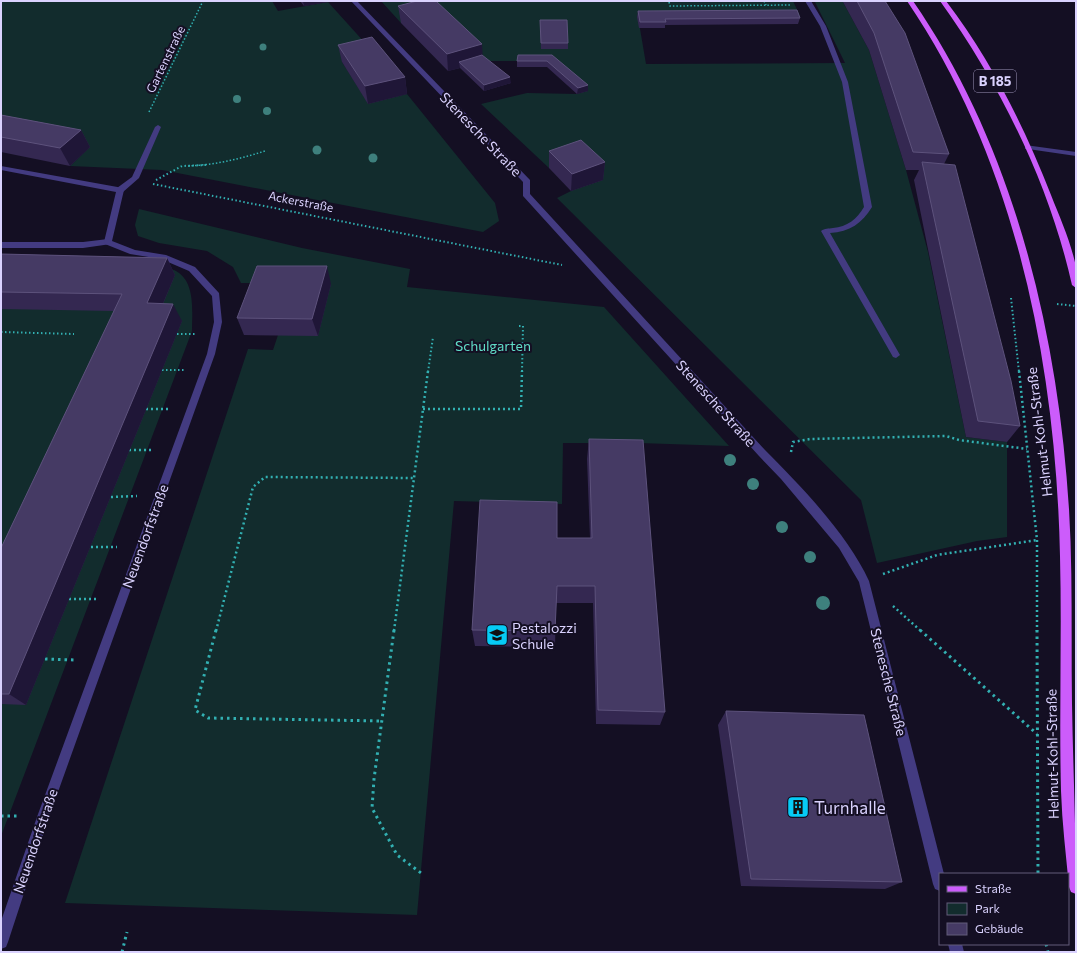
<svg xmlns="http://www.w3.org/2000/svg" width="1077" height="953" font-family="Commissioner,sans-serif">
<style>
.green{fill:#122c2d}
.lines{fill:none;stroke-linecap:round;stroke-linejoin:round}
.path-far3{stroke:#32b0b2;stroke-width:1.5;stroke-dasharray:1.5 2;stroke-linecap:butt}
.path-far2{stroke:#32b0b2;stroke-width:2;stroke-dasharray:1.5 2.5;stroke-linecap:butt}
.path-far1{stroke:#32b0b2;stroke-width:2.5;stroke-dasharray:2 3;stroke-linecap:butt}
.path{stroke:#32b0b2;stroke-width:3;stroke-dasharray:2.5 4;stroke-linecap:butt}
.lane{fill:#433b81;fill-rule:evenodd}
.street{fill:#433b81;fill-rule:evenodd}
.primary{fill:#cc5cfb;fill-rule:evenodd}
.tree{fill:#3e807d}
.wall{fill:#342851}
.shaded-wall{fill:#1f1637}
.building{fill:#453a64;stroke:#5d527c}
.labels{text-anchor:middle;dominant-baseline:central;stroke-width:4;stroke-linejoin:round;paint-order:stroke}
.far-street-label{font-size:12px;fill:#dad2fe;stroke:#140f23}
.shield{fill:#140f23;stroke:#9f98bc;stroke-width:1}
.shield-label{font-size:13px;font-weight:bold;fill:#dad2fe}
.street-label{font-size:14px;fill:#dad2fe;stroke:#140f23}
.park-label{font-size:14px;fill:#60dcc7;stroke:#140f23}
.poi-label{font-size:14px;fill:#dad2fe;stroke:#140f23;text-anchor:start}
.near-poi-label{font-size:17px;fill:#dad2fe;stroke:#140f23;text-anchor:start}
</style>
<rect width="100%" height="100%" fill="#140f23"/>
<g class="green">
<polygon points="1,1 272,1 278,11 328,2 375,54 342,62 368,103 407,94 495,203 499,221 483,232 162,170 70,166 89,148 1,130"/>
<polygon points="381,1 793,1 800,16 638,17 646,64 845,63 815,2 843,2 869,50 906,170 928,252 966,437 1007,442 1007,537 977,541 877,563 861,500 557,198 571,191 581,158 549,168 481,104 527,93 577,94 587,90 552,61 483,61 433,14 401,23"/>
<polygon points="139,209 302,248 410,269 407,287 604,307 729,446 639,443 563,443 562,504 454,501 417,915 65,903 248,349 273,350 278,335 263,283 241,283 233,267 207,251 159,243 138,236 135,225"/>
<path d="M1,266L174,270C196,280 192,311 192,331L1,836Z"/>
</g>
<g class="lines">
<g class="path-far3">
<polyline points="764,1 766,5"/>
<polyline points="669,2 670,6 790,5"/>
<polyline points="149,112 203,1"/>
<path d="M188,166C214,165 240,159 265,151"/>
</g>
<g class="path-far2">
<polyline points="156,180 182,166 206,165"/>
<polyline points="153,184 562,265"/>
<polyline points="1011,298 1019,372"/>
<polyline points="1057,304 1076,306"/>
<polyline points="519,326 523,326 522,372"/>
<polyline points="1,332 74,334"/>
<polyline points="177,334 195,334"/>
<polyline points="162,370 184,370"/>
<polyline points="428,372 433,337"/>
</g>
<g class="path-far1">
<polyline points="1019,371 1037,540 1037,631"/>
<polyline points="146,409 169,409"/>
<polyline points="423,409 521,409 522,371"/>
<polyline points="129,450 154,450"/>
<polyline points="791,452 793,442 810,439 946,436 959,440 1027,449"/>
<polyline points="111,497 137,496"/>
<polyline points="91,547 117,547"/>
<polyline points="883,574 937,555 1037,540"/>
<polyline points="69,599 97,599"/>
<polyline points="893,606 921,631"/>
<polyline points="216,631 253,487 265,477 414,478"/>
<polyline points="394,631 428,371"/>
</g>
<g class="path">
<polyline points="216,630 195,710 208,718 382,721"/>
<polyline points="394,630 374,779 372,808 397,855 421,873"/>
<polyline points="920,630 1037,734"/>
<polyline points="1037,630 1038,874"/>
<polyline points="45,659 75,660"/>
<polyline points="1,816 20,816"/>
<polyline points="1046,944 1048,952"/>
<polyline points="122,952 127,932"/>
</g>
<g class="lane">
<path d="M805,1H811L826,26L848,82L872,207C862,223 850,232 830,233L900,355L896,358L893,357L821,231C825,228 828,229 833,228C847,227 857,219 864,207L842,82L820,26Z"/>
<polygon points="158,125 161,127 139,178 123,192 117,192 117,188 132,177 155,127"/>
<polygon points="1025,145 1076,152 1076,156 1028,149 1025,149"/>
<polygon points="108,239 111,240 111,244 83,248 1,248 1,242 83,242"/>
</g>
<g class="street">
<path d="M351,1H357L530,180V194L765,450C801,486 848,535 869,581L944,874H940V891L935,889L933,884L859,582L839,548L781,479L759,456L523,196V182Z"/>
<polygon points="1,166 123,188 124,190 112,241 135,250 166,255 195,267 219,293 222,322 215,354 49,817 8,942 6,947 1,949 1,921 37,817 207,354 214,322 212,296 189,271 161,259 130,254 105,244 104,242 116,192 1,170"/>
<polygon points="948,944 962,944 964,952 950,952"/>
</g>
<g class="primary">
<path d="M907,1H913C1014,147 1058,333 1069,509C1073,574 1071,639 1072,704C1073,767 1076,830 1076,894L1071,892L1069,887C1066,855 1062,823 1061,791C1059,713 1062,635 1060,556C1056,365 1016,161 907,1Z"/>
<path d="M940,1H946C991,60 1024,126 1051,195C1060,218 1071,242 1076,267C1077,273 1076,281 1076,288L1072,285C1049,183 1001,86 940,1Z"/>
</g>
</g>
<g class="tree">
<circle cx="263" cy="47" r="3.5"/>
<circle cx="237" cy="99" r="4"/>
<circle cx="267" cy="111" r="4"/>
<circle cx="317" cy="150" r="4.5"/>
<circle cx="373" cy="158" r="4.5"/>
<circle cx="730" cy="460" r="6"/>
<circle cx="753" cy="484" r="6"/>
<circle cx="782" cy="527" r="6"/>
<circle cx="810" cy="557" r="6"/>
<circle cx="823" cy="603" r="7"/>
</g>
<g class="wall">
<polygon points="300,1 327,1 328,2 304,6"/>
<polygon points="649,1 768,1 649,2"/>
<polygon points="843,1 885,1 949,154 944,164 1020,426 1007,442 966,437 914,180 919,170 906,170 869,50 843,2"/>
<polygon points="398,6 482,55 511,83 484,91 460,68 448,71 401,23"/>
<polygon points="638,11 800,18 798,24 665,25 665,28 639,28 637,17"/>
<polygon points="540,20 568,43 568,49 541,49"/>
<polygon points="338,45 405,77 407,94 368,104 342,62"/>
<polygon points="552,55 588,91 577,94 547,67 517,67 517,61"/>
<polygon points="1,115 81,130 90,147 70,166 1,152"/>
<polygon points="549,151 605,162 603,180 571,191 549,168"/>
<polygon points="1,254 167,258 175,275 163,304 182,321 26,705 1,704 1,548 114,311 1,309"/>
<polygon points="331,284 318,336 244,335 237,318"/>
<polygon points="589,439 665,712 660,725 596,724 593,603 556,603 555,647 475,646 472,630 557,538 590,538 587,459"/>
<polygon points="726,711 902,882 885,889 741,886 718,725"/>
</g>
<g class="shaded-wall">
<polygon points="303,1 327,1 328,2 304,6"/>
<polygon points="482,44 483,61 459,62 460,68 448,71 447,54"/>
<polygon points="405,77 407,94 368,104 365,86"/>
<polygon points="510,77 511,83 484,91 484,85"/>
<polygon points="588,85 588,91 577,94 578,88"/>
<polygon points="81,130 90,147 70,166 60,148"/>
<polygon points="605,162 603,180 571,191 572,174"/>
<polygon points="167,258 175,275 156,320 147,303"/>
<polygon points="327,266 331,284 318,336 312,319"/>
<polygon points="173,304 182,321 26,705 9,694"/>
</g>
<g class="building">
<polygon points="417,1 436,1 482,44 447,54 398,6"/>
<polygon points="857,1 885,1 905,33 949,154 913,152 874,33"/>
<polygon points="797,10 800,18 665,19 666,22 640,22 638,11"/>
<polygon points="540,20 567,20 568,43 541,43"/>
<polygon points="372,37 405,77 365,86 338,45"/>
<polygon points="482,55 510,77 484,85 459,62"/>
<polygon points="518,55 552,55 588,85 578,88 547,61 517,61"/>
<polygon points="1,115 81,130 60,148 1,137"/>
<polygon points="581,140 605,162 572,174 549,151"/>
<polygon points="922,162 955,165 1011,381 1020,426 978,421"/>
<polygon points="1,254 167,258 147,303 173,304 9,694 1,694 1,548 122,294 1,292"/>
<polygon points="257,266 327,266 312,319 237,318"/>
<polygon points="589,439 643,440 665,712 598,710 595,586 557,586 555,631 472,630 480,500 557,502 557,538 592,538"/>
<polygon points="726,711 864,715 902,882 751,879"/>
</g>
<defs>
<g id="school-square" transform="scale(1.15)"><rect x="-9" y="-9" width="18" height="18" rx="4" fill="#06cbf5" stroke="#140f23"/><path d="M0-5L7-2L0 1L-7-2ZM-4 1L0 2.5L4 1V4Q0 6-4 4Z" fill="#111"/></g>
<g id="building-square" transform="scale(1.15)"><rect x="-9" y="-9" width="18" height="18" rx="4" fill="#06cbf5" stroke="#140f23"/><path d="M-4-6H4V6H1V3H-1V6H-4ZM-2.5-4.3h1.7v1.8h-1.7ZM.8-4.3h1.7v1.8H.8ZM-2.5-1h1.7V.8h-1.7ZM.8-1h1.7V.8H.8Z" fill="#111"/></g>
</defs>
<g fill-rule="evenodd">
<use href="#school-square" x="497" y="635"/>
<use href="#building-square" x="798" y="807"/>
</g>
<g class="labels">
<g class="far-street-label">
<text transform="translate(165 59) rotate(-64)">Gartenstraße</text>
<text transform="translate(301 201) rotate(11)">Ackerstraße</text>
</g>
<rect class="shield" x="974" y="70" width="42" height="22" rx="3"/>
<g class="shield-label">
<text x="995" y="81">B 185</text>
</g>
<g class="street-label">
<text transform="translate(481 134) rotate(46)">Stenesche Straße</text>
<text transform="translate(716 403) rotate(48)">Stenesche Straße</text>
<text transform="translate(1039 432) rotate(-97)">Helmut-Kohl-Straße</text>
<text transform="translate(145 536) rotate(-70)">Neuendorfstraße</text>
<text transform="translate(889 682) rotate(76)">Stenesche Straße</text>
<text transform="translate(1052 754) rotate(-91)">Helmut-Kohl-Straße</text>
<text transform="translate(35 841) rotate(-71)">Neuendorfstraße</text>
</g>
<g class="park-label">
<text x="493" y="345">Schulgarten</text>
</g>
<g class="poi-label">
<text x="512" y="627">Pestalozzi<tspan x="512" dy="16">Schule</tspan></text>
</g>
<g class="near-poi-label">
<text x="814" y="807">Turnhalle</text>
</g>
</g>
<rect width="1077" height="953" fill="none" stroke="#dad2fe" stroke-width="4"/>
<rect x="939" y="873" width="130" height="72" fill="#140f23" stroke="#635d7b"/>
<rect x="947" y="886" width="20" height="6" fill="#cc5cfb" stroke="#635d7b"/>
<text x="975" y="893" font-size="12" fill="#dad2fe">Straße</text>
<rect x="947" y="903" width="20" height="12" fill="#122c2d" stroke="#635d7b"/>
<text x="975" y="913" font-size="12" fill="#dad2fe">Park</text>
<rect x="947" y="923" width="20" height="12" fill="#453a64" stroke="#635d7b"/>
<text x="975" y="933" font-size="12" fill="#dad2fe">Gebäude</text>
</svg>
